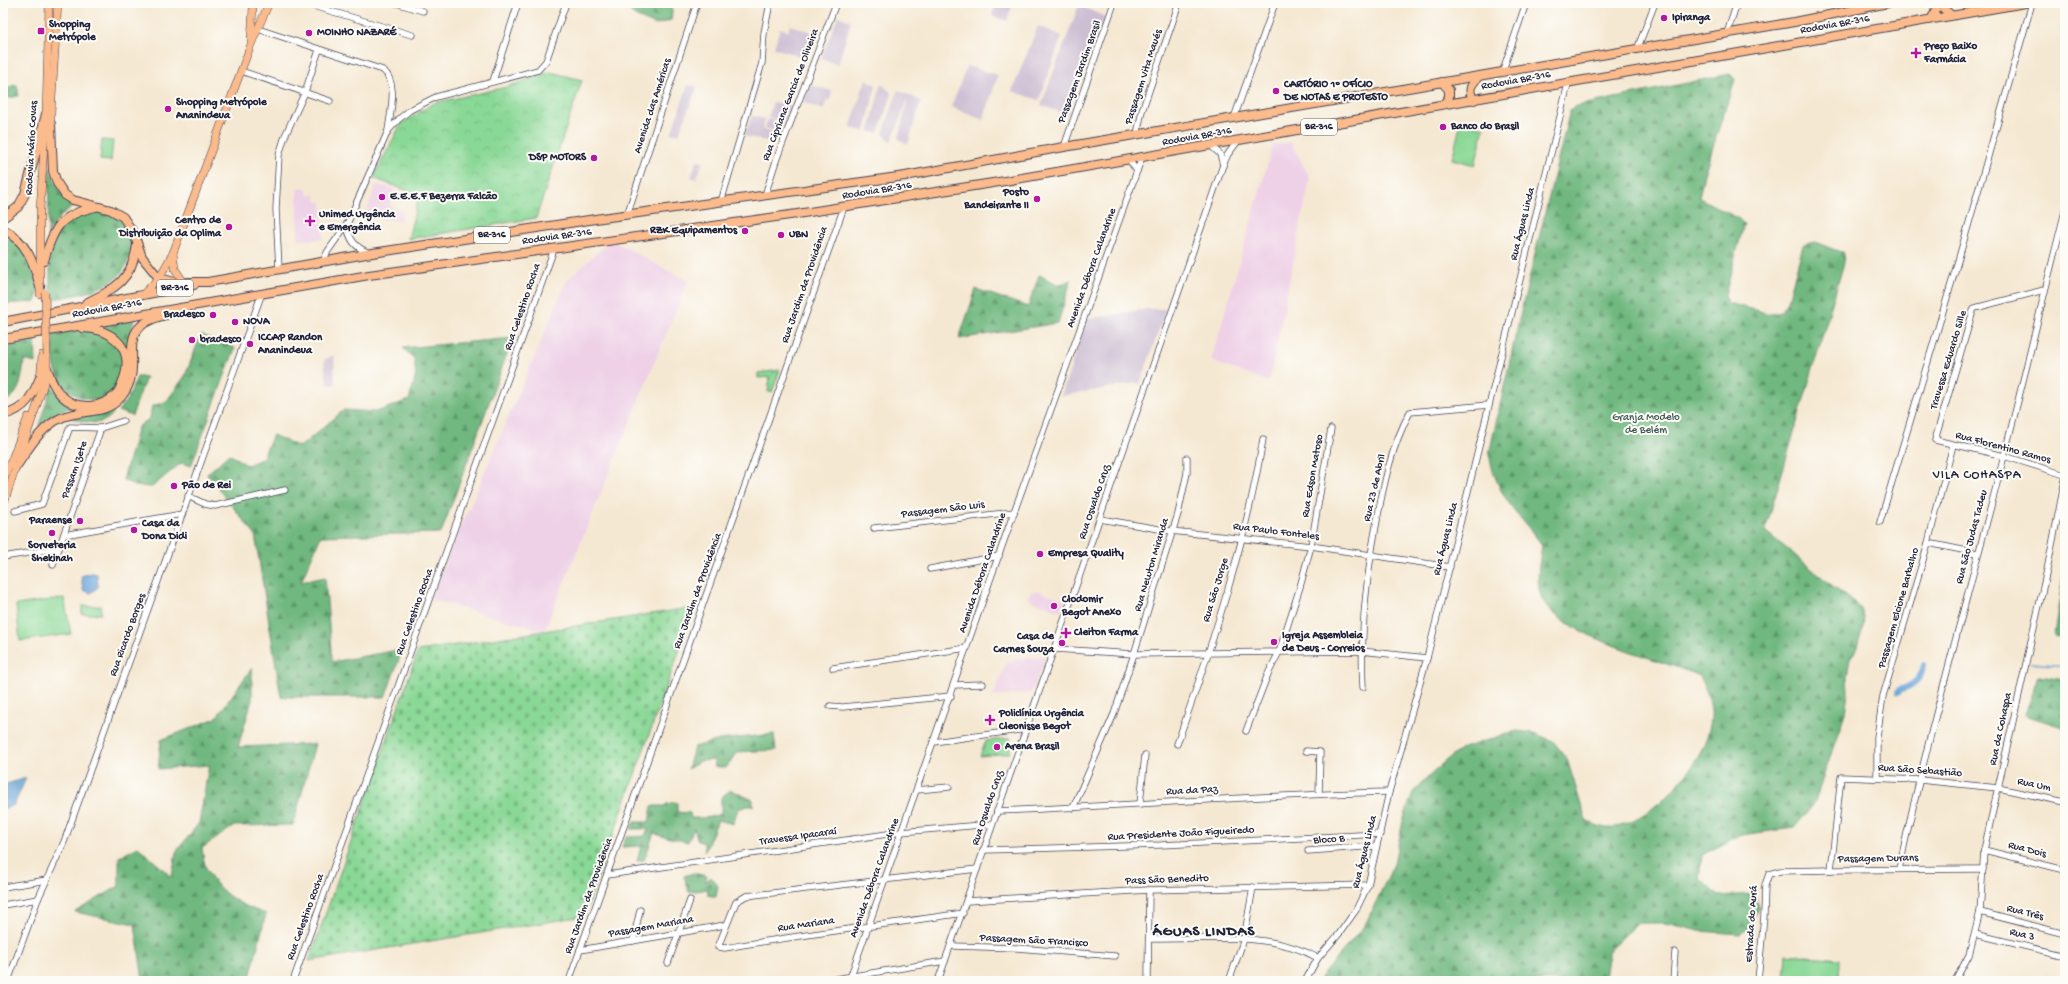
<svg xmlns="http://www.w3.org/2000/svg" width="2068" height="984" font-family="'Gochi Hand',sans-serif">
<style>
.built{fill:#eed0e7}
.industrial{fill:#ccbed3}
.forest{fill:url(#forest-firs);stroke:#486d5d}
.cemetery{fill:url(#cemetery-stones);stroke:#567d68}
.park{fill:url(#park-crowns);stroke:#567d68}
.pitch{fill:#8ad896;stroke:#567d68}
.water{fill:#66a2d7;stroke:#446289}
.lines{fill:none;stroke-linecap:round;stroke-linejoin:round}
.stream{stroke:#66a2d7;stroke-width:1.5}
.canal{stroke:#66a2d7;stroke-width:6}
.minor-casing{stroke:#424052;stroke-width:7}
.major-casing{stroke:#424052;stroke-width:8}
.highway-casing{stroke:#424052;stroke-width:10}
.minor{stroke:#fff;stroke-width:5.5}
.major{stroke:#fbbb8c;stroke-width:7}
.highway{stroke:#fbbb8c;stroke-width:8}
.major-bridge-casing{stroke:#424052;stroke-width:8;stroke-linecap:butt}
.major-bridge{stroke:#fbbb8c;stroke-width:7}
.poi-dot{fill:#b5179e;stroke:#fdfcf7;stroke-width:1.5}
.labels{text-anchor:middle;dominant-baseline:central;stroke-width:4;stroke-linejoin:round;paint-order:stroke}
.shield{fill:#fdfcf7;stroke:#646373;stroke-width:1}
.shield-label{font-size:10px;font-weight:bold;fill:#22223b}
.poi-label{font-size:11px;font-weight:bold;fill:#22223b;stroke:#fdfcf7;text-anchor:start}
.street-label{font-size:11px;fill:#22223b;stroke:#fdfcf7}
.park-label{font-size:11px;fill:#415956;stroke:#fdfcf7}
.quarter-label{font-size:13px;letter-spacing:1px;fill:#22223b;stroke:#fdfcf7}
.district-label{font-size:15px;font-weight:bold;letter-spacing:1px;fill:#22223b;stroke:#fdfcf7}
</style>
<defs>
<pattern id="forest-firs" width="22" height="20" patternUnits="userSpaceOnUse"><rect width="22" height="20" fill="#6fb87f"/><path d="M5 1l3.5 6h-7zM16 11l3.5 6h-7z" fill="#5b9569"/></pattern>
<pattern id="cemetery-stones" width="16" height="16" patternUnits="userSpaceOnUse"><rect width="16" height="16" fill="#8ad896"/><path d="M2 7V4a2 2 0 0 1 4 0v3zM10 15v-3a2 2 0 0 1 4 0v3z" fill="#77b982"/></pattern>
<pattern id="park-crowns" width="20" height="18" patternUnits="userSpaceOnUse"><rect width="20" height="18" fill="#8ad896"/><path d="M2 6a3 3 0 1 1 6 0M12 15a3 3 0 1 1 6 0" fill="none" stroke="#77b982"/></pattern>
</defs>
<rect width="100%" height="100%" fill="#fdfcf7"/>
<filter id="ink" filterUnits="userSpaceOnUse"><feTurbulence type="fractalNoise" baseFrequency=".025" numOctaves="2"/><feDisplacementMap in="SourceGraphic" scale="8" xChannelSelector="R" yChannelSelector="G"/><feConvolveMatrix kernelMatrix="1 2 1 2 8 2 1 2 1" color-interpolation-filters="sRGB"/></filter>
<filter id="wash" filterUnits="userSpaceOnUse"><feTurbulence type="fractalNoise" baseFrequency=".012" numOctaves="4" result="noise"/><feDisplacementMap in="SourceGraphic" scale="16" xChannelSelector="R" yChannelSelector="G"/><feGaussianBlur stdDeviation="0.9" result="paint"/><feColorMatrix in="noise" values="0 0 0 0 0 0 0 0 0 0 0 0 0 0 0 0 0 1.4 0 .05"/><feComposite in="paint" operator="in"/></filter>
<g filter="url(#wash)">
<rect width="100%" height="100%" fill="#f5e8d2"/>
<g class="built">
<polygon points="1291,142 1310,178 1269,382 1211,361 1273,145"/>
<polygon points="376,184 394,189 390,206 403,211 400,221 365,217"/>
<polygon points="297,188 307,189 307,195 316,195 316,202 322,202 323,239 298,240"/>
<polygon points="611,240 688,281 544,631 430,599 568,279"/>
<polygon points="1036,590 1065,600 1061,611 1027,599 1031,592"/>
<polygon points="1046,656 1031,693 993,697 1007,661"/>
</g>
<g class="industrial">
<polygon points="996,3 1013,3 1007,21 992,16"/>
<polygon points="1079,5 1105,17 1067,115 1041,105"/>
<polygon points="838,16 851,21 838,65 822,58 820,61"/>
<polygon points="790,25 814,33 806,58 774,48 780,28 788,31"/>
<polygon points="1038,26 1062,36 1039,100 1012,91"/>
<polygon points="967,66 998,75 983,120 951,107"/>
<polygon points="866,79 876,85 865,131 850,128"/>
<polygon points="881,83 892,94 878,133 869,132"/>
<polygon points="688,85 697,87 679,134 671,134"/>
<polygon points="811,85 832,91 830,101 827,100 823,110 803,102"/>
<polygon points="898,90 921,101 908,144 898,139 908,99 891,142 883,134"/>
<polygon points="773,102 790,105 789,113 774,111 788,115 784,121 768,118"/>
<polygon points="752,115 765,119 762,129 779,133 775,143 744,136"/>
<polygon points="768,119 784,123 780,132 765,128"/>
<polygon points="697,160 703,162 696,179 691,177"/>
<polygon points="1147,309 1166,309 1140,385 1137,383 1061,396 1087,319"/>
<polygon points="334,355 335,385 327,384 324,360"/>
</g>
<g class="forest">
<polygon points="625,3 673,3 671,20 656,25 637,17 623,5"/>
<path d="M1730,74L1735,79L1704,174L1699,198L1738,218L1744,224L1725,295L1728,303L1770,314L1781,312L1788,301L1803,245L1815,242L1843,253L1844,263L1765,531L1861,609L1865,620L1856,650L1850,658L1847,677L1848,692L1845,713L1814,804L1794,828L1741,835L1702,855L1699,878L1718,896L1755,894L1758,908L1749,928L1740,934L1699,931L1666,923H1638L1610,949L1604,981H1319L1322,975L1365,925L1394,864L1403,821L1413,792L1445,761L1463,748L1516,731L1534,733L1553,741L1567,759L1586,821C1592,823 1599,827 1606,828C1610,829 1616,826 1620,825C1659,815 1707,760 1711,719C1713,705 1705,688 1700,676C1663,660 1555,635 1541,596C1535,580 1540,561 1542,545C1517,511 1497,498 1489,454L1519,320L1570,110L1577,106Z"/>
<polygon points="17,85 19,96 3,99 3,88"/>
<path d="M49,167L60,192L77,204C63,212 55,221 48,236Z"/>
<path d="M95,212C104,213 116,215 123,222C138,237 131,266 116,278C97,293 74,295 50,300V253L61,225L80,215Z"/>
<polygon points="3,234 15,240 25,254 40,287 35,302 3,304"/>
<polygon points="1039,275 1059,285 1071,280 1058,323 959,339 976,289 1028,307"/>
<polygon points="134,319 127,353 99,325"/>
<path d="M65,330H91L112,338L124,357L123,375L110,399C83,404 58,392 54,362C52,353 54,343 53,334Z"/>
<polygon points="201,335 235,348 191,466 181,463 152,487 136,486 123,480 138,427 150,418 152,406 166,402 185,376"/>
<path d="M35,338L36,363L24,360C22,377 21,396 3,402V349Z"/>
<polygon points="513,338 441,533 321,536 301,582 325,577 332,662 403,649 385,697 281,697 255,535 207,474 229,454 247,465 262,459 273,435 300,447 344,410 376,412 409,400 416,375 414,359 403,348"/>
<polygon points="137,377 146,377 132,416 118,411 128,398"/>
<polygon points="51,387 74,406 61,411 39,426"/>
<path d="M111,410H115C105,428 88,423 71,418Z"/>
<polygon points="2065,560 2065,638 2054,636"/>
<path d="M252,668V700L238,747L315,744L293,825L234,826L202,848C203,855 204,864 207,870C221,895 240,905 266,914L249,981H143L135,924L75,912L119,886V857L138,847L172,877L176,852L199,823L209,765L158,769L161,740L216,718Z"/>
<polygon points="2038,675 2065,679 2065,728 2025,715"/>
<polygon points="774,734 776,750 737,752 726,768 714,766 714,760 700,761 688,769 694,747 720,740"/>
<polygon points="731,790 753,800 753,806 748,806 738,809 733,824 718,820 705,851 704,843 698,841 694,828 688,842 661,836 654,833 644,860 637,861 641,846 622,847 626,837 645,836 648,829 631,829 634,822 649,822 652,806 665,806 666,804 677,802 677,812 690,813 691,818 705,818 721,814 721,797"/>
<polygon points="693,873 707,876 705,882 711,877 718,886 716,897 708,895 708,889 689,892 684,876"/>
</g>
<polygon class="cemetery" points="695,607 584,916 309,961 418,651"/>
<g class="park">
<polygon points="550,72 582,80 536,218 408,239 419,195 373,178 401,124 434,103 507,87"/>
<polygon points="780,370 772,392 768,392 770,377 758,378 758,373"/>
</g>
<g class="pitch">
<polygon points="1461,122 1484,128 1475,165 1452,159"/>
<polygon points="102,140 113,141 111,161 100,160"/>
<polygon points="64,598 71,634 20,641 16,605"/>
<rect x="82" y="606" width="19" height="8"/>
<polygon points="1010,738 1010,753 980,756 986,741"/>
<polygon points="1786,954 1840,959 1839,981 1784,981"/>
</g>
<g class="water">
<polygon points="92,573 97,574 98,587 91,593 83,590 81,576"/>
<polygon points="26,778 14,805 3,809 3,785"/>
</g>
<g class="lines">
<polyline class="stream" points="2031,663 2065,666"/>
<path class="canal" d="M1898,692L1899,690C1913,686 1922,679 1924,665"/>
</g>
</g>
<g filter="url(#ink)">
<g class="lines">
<g class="minor-casing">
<g id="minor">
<polyline points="303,3 412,35"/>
<polyline points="396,3 423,11"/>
<path d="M258,29L383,70C399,83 390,113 388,131"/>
<polyline points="1727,33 1737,3"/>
<polyline points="1638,47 1655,3"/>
<polyline points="241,71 330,101"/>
<polyline points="1502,73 1526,3"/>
<polyline points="493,81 518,3"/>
<polyline points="1234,118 1275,3"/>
<polyline points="1137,134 1142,111 1179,3"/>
<polyline points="1210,145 1220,154 1223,165"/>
<polyline points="1064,147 1114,3"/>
<polyline points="1129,160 1137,171"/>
<polyline points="765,195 777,158 835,6"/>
<polyline points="721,202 762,63 764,33 770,3"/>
<polyline points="627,215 697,3"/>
<path d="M347,224C349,240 355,247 369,253"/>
<polyline points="323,261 328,251 347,224 388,131 399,119 410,110 436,97 538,70 546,61 566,3"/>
<polyline points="279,269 276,209 279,155 285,136 305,92 319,50"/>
<polyline points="2044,290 1975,308 1973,311 1935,440 2004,456 2065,475"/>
<polyline points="188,496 205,504 215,506 285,490"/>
<polyline points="15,511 42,504 70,427 101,428 123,421"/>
<polyline points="1100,519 1171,531 1311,546 1450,567"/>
<polyline points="1880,522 1958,261 2032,3"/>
<polyline points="874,528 1014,512"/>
<polyline points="64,535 182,514"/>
<polyline points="1928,543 1977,553"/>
<polyline points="3,557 59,548"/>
<polyline points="53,565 101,428"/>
<polyline points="930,569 999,556"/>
<polyline points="1055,649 1134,654 1361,651 1427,658"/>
<polyline points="833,668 967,648"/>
<polyline points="954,685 983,684"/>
<path d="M1363,687C1360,632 1366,580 1376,526C1383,487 1391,447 1410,412L1489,405"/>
<polyline points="830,706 843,707 951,696"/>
<polyline points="1246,731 1268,674 1279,652 1300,587 1311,546 1331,429"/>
<polyline points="934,742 1026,729"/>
<path d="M1177,744C1212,645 1246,543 1263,439"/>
<polyline points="1306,751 1320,752 1319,794"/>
<polyline points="1877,778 1877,737 1883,696 1928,543 1953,445"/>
<polyline points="917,790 949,787"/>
<polyline points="1140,804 1145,755"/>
<polyline points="1073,808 1114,714 1134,654 1178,514 1187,473 1187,458"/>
<path d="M997,811C1128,806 1258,795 1389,792"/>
<polyline points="983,850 1161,845 1380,834"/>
<polyline points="1984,850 2065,870"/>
<polyline points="1308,851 1376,846"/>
<path d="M1899,869C1929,730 1969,593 2004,456C2025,375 2044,293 2065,211"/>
<polyline points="1831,870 1841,777 1920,780 1998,788 2065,802"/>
<polyline points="607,875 901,832 992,824"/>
<polyline points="3,887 47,880"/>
<polyline points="967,901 1149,890 1368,885"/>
<polyline points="3,905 38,899"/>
<polyline points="1980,912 2065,934"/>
<path d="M963,913C884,925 804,934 725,948L718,947L736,902L746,896L977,869"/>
<polyline points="1975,934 2065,956"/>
<path d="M1149,939C1203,940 1268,930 1318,958"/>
<polyline points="633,941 640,910"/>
<polyline points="952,946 1017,948 1115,956"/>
<polyline points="580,950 725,925"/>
<polyline points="668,963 690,900"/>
<polyline points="8,981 38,899 64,842 262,293"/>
<polyline points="293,981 554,249"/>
<polyline points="569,981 844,207"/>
<polyline points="823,981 945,961"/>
<polyline points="849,981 1014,512 1142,157"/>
<polyline points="938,981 1223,165 1228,154 1238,141"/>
<polyline points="1148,981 1149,890"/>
<polyline points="1229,981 1244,939 1253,887"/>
<polyline points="1305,981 1318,958 1339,934 1356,910 1368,885 1389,792 1427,658 1568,84"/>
<polyline points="1673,981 1675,952"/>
<polyline points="1758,981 1764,916 1765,885 1769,874 1780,871 1831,870 1983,869"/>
<polyline points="1955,981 1969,955 1980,912 1984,850 2047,570 2065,480"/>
</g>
</g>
<g class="major-casing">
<g id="major">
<polyline points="251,40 253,7"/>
<polyline points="50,129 58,3"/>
<polyline points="173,253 175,269 183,281"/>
<polyline points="40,294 40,210 46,114 49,3"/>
<polyline points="142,295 159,278 173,253 250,47 269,3"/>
<polyline points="40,380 42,355"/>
<polyline points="3,482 28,417"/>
<polyline points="3,506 43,387 47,368 47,355"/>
</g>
</g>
<g class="highway-casing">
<g id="highway">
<polyline points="1942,3 1944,9 1951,15"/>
<polyline points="1932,18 1936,10 1935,3"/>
<polyline points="1442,82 1449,90 1449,97 1444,104"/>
<path d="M1474,100C1467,90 1471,85 1478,77"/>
<polyline points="51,124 53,171 57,183 65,195 73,200 111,210 123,217 134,234 142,257 159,278 175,282 208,282 366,254 602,218 905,176 1064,147 1794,22 1888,3"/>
<polyline points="3,218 18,207 25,194 46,114"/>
<path d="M3,229C27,241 34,263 40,287"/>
<path d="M44,261C53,228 60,215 95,207"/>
<path d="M86,303C116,288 132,280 137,245"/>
<polyline points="3,322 194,285"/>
<polyline points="3,339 369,275 797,214 999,182 2025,3"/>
<path d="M47,368C50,377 53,387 61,395C76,411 104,409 118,392C121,387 123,381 125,375C133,345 109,328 82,328"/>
<path d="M3,415C26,410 33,395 41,375"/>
<path d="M16,467C29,448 41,426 63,417C84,409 106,416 122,396C149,362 106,327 170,314"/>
</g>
</g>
<use href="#minor" class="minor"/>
<use href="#major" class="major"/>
<use href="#highway" class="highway"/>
<g class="major-bridge-casing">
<polyline id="major-bridge" points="45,293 47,355"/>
</g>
<use href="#major-bridge" class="major-bridge"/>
</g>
</g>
<g class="poi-dot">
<circle cx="1664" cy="18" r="4"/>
<rect x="37" y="27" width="8" height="8" rx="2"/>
<circle cx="309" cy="33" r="4"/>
<path d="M1914 47h4v4h4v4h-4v4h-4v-4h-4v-4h4z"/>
<circle cx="1276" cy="91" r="4"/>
<circle cx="168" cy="109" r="4"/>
<circle cx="1443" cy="127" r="4"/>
<circle cx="594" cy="158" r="4"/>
<circle cx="382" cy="197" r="4"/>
<circle cx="1037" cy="199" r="4"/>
<path d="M308 215h4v4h4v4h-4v4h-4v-4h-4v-4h4z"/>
<circle cx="229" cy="227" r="4"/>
<circle cx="745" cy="231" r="4"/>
<circle cx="781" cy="235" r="4"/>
<circle cx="213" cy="315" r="4"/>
<circle cx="235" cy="322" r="4"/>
<circle cx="192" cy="340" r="4"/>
<circle cx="250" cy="344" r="4"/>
<circle cx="174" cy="486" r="4"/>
<circle cx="80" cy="521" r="4"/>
<circle cx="134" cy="530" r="4"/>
<circle cx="52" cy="533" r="4"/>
<circle cx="1040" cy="554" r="4"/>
<circle cx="1054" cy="606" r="4"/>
<path d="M1064 627h4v4h4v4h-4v4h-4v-4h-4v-4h4z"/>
<circle cx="1274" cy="642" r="4"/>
<circle cx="1062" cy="643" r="4"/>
<path d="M988 714h4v4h4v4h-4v4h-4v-4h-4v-4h4z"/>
<circle cx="997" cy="747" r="4"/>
</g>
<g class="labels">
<g class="shield">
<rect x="1301" y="119" width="36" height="16" rx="3"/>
<rect x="474" y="227" width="36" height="16" rx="3"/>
<rect x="157" y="280" width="36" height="16" rx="3"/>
</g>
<g class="shield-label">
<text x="1319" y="127">BR-316</text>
<text x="492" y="235">BR-316</text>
<text x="175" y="288">BR-316</text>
</g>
<g class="poi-label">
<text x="1672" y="18">Ipiranga</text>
<text x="49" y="25">Shopping<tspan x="49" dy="13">Metrópole</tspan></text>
<text x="317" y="33">MOINHO NAZARÉ</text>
<text x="1924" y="47">Preço Baixo<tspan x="1924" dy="13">Farmácia</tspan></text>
<text x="1284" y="85">CARTÓRIO 1º OFÍCIO<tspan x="1284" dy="13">DE NOTAS E PROTESTO</tspan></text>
<text x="176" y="103">Shopping Metrópole<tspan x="176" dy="13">Ananindeua</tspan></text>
<text x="1451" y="127">Banco do Brasil</text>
<text x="586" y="158" text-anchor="end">DSP MOTORS</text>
<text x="1029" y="193" text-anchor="end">Posto<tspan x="1029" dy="13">Bandeirante II</tspan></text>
<text x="390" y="197">E.E.E.F Bezerra Falcão</text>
<text x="319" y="215">Unimed Urgência<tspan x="319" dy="13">e Emergência</tspan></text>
<text x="221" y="221" text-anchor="end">Centro de<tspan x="221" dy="13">Distribuição da Oplima</tspan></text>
<text x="737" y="231" text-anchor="end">RZK Equipamentos</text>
<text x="789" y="235">UBN</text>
<text x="205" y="315" text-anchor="end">Bradesco</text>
<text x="243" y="322">NOVA</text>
<text x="258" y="338">ICCAP Randon<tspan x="258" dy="13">Ananindeua</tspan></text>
<text x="200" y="340">bradesco</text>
<text x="182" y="486">Pão de Rei</text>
<text x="72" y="521" text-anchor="end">Paraense</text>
<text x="142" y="524">Casa da<tspan x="142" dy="13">Dona Didi</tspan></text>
<text x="52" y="546" text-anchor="middle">Sorveteria<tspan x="52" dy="13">Shekinah</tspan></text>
<text x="1048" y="554">Empresa Quality</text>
<text x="1062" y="600">Clodomir<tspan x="1062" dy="13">Begot Anexo</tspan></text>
<text x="1074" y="633">Cleiton Farma</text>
<text x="1282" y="636">Igreja Assembleia<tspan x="1282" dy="13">de Deus - Correios</tspan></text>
<text x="1054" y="637" text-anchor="end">Casa de<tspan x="1054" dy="13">Carnes Souza</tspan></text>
<text x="999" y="714">Policlínica Urgência<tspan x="999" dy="13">Cleonisse Begot</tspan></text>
<text x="1005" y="747">Arena Brasil</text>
</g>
<g class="street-label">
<text transform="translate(1835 25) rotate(-10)">Rodovia BR-316</text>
<text transform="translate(1080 72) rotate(-70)">Passagem Jardim Brasil</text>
<text transform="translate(1144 77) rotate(-72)">Passagem Vita Maués</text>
<text transform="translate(1516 81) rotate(-10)">Rodovia BR-316</text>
<text transform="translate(791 95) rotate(-69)">Rua Cipriana Garcia de Oliveira</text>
<text transform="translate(653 106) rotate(-72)">Avenida das Américas</text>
<text transform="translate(1197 137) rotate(-10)">Rodovia BR-316</text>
<text transform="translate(32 148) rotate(-87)">Rodovia Mário Covas</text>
<text transform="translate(877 191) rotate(-9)">Rodovia BR-316</text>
<text transform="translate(1523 224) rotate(-76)">Rua Águas Linda</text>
<text transform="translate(557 237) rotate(-8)">Rodovia BR-316</text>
<text transform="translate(1092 268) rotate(-70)">Avenida Débora Calandrine</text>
<text transform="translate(805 285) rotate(-71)">Rua Jardim da Providência</text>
<text transform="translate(523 307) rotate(-71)">Rua Celestino Rocha</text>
<text transform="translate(107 309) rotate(-10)">Rodovia BR-316</text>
<text transform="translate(1949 360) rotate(-73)">Travessa Eduardo Sille</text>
<text transform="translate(2003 448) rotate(15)">Rua Florentino Ramos</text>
<text transform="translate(75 470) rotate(-71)">Passam Izete</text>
<text transform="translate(1313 476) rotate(-80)">Rua Edson Matoso</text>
<text transform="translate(1375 488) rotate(-77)">Rua 23 de Abril</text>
<text transform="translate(1095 502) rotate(-71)">Rua Osvaldo Cruz</text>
<text transform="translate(943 510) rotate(-7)">Passagem São Luis</text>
<text transform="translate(1276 532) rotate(7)">Rua Paulo Fonteles</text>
<text transform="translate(1972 537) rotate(-75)">Rua São Judas Tadeu</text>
<text transform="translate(1446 539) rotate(-76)">Rua Águas Linda</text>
<text transform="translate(1152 565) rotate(-73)">Rua Newton Miranda</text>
<text transform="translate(983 573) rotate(-71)">Avenida Débora Calandrine</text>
<text transform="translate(1216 590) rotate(-73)">Rua São Jorge</text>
<text transform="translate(698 591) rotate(-70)">Rua Jardim da Providência</text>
<text transform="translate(1899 608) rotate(-74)">Passagem Elcione Barbalho</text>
<text transform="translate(415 612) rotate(-70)">Rua Celestino Rocha</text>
<text transform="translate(128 635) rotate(-70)">Rua Ricardo Borges</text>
<text transform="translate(2001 729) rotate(-78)">Rua da Cohaspa</text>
<text transform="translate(1920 771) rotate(4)">Rua São Sebastião</text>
<text transform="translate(2034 785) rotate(12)">Rua Um</text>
<text transform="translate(1192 791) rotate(-3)">Rua da Paz</text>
<text transform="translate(988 808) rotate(-71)">Rua Osvaldo Cruz</text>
<text transform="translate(1181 834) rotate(-3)">Rua Presidente João Figueiredo</text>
<text transform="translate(798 837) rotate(-8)">Travessa Ipacaraí</text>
<text transform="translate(1329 840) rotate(-4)">Bloco B</text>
<text transform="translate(2027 850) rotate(14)">Rua Dois</text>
<text transform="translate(1365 852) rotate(-76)">Rua Águas Linda</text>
<text transform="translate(1878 859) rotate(-1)">Passagem Durans</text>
<text transform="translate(875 878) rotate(-70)">Avenida Débora Calandrine</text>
<text transform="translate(1167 880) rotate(-2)">Pass São Benedito</text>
<text transform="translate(589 896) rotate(-70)">Rua Jardim da Providência</text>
<text transform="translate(2025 913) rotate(14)">Rua Três</text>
<text transform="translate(306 917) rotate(-70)">Rua Celestino Rocha</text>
<text transform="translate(1752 924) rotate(-86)">Estrada do Aurá</text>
<text transform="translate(806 925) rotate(-8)">Rua Mariana</text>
<text transform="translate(651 927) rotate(-10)">Passagem Mariana</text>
<text transform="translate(2022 935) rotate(13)">Rua 3</text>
<text transform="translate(1034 941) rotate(3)">Passagem São Francisco</text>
</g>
<g class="park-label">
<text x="1646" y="418">Granja Modelo<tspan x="1646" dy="13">de Belém</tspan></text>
</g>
<g class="quarter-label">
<text x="1977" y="475">VILA COHASPA</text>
</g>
<g class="district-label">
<text x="1204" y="932">ÁGUAS LINDAS</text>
</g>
</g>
<rect width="2068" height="984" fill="none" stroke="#fdfcf7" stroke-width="16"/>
</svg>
